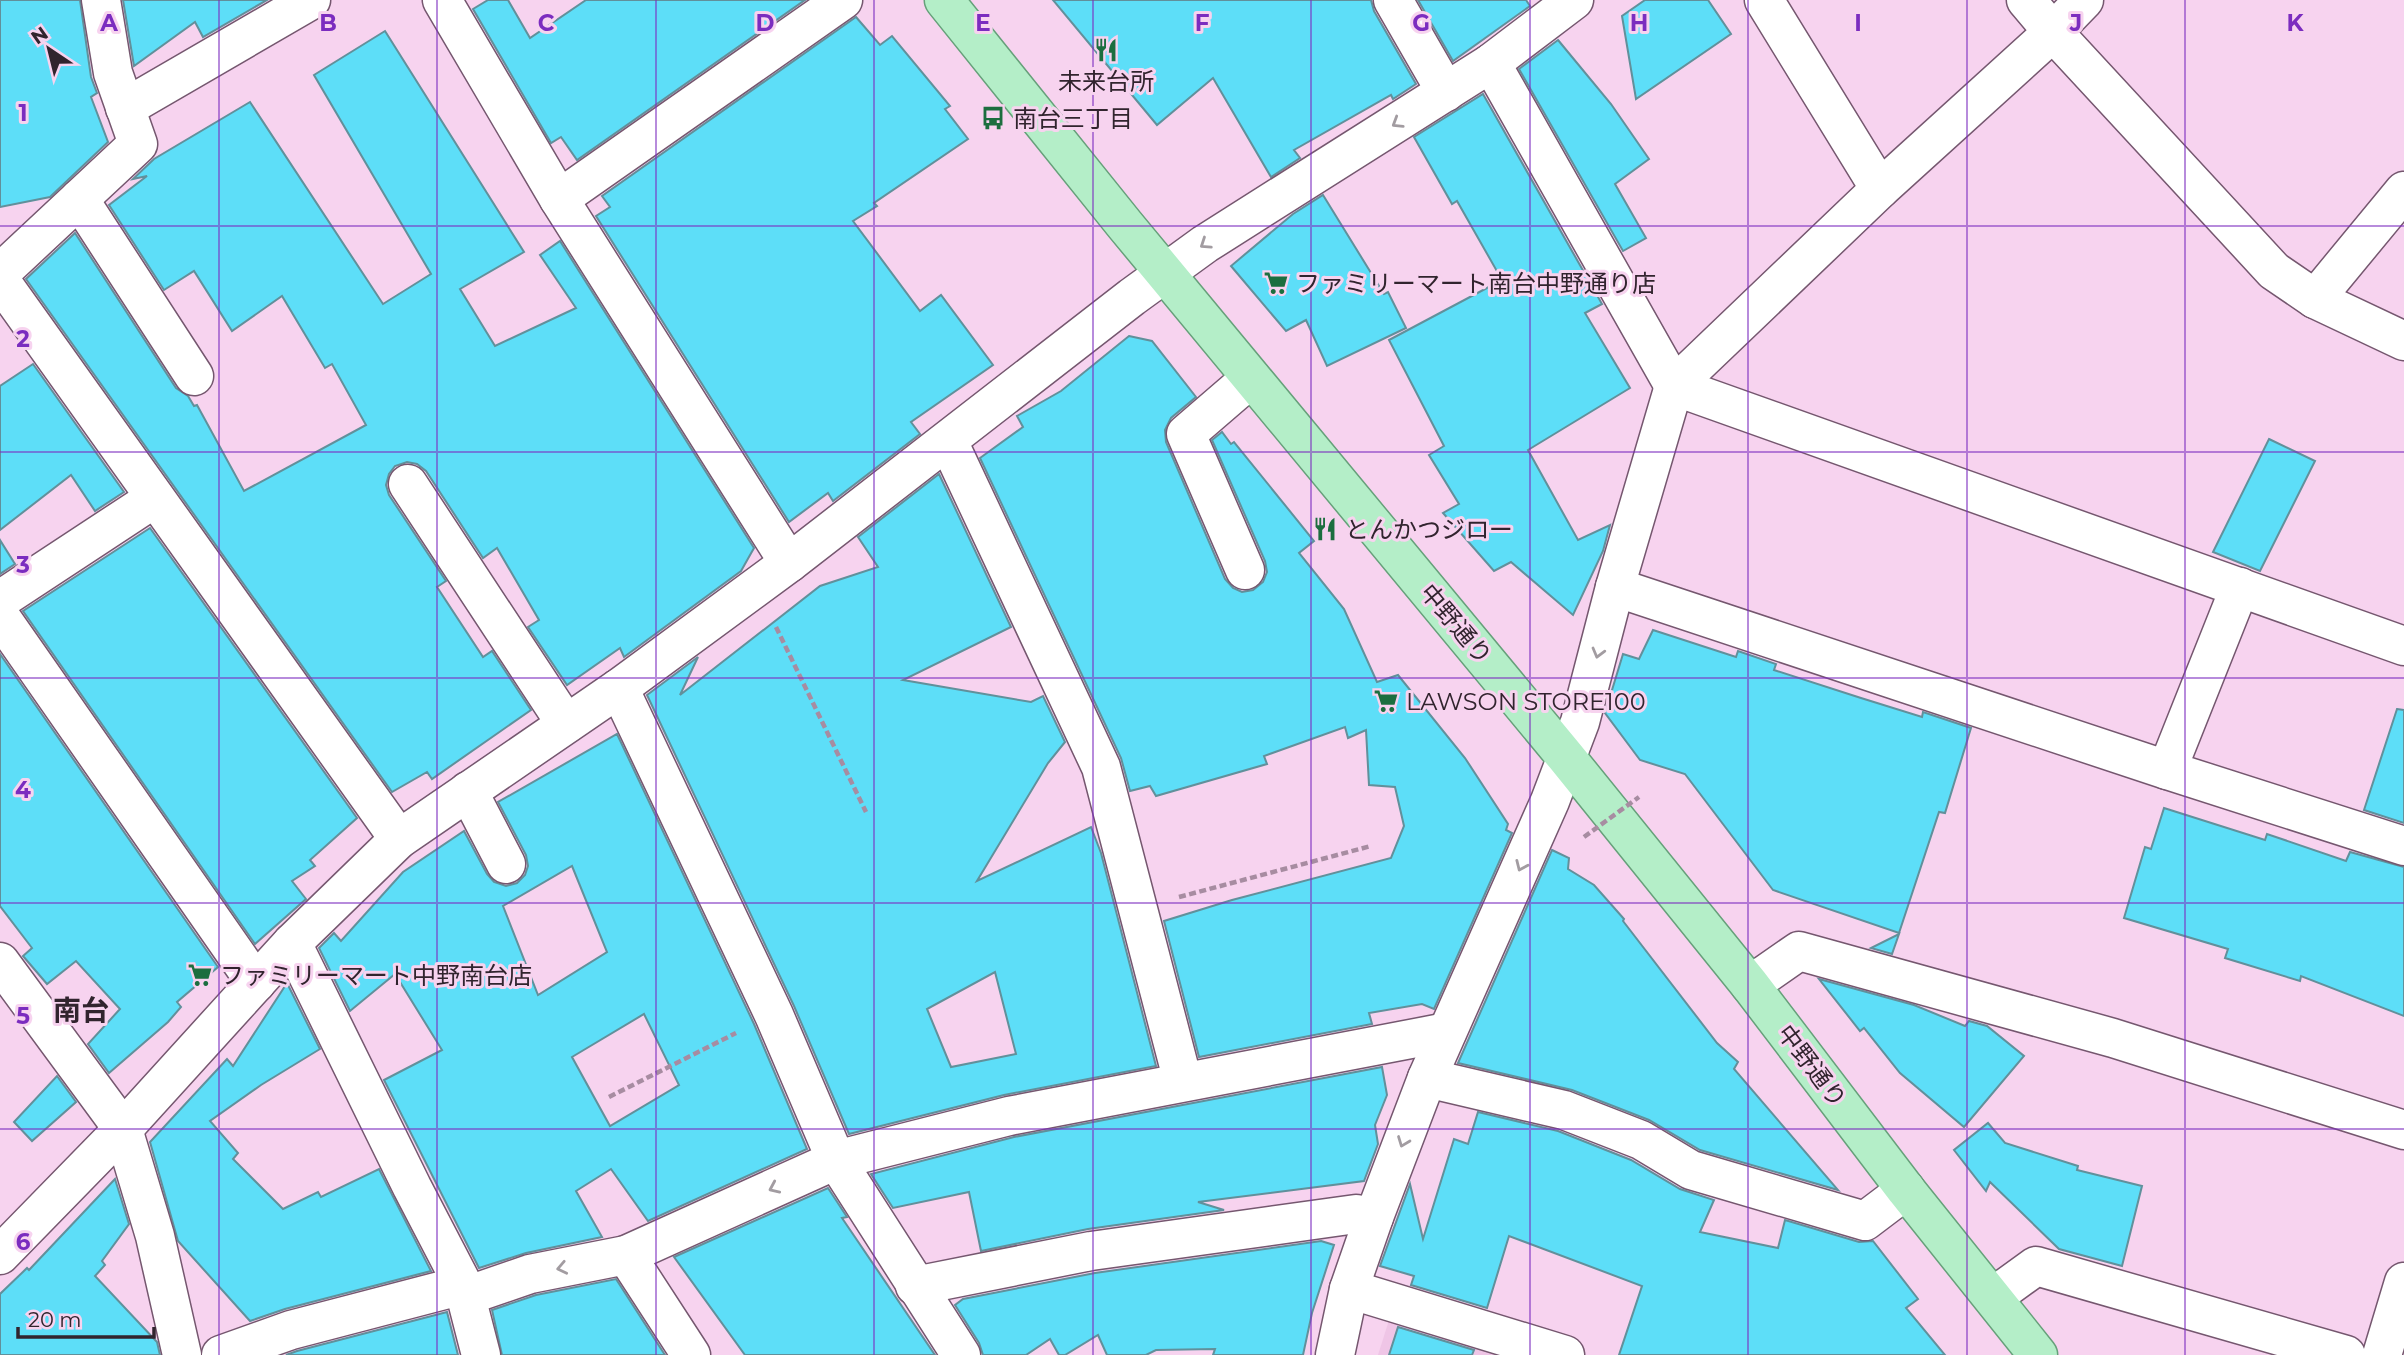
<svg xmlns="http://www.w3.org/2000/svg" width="2404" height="1355" font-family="Montserrat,'Noto Sans JP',sans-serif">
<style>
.built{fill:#efc5e6}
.building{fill:#5ddef8;stroke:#61909b;stroke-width:2;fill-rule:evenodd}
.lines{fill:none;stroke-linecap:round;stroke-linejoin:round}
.minor-casing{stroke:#75576f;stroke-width:41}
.major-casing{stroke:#66a07a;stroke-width:41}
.path{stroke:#a78ca1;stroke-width:4.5;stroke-dasharray:7 3.5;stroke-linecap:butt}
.minor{stroke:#fff;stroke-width:38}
.major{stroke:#b4eec8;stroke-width:38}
.path-bridge{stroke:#a78ca1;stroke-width:4.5;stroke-dasharray:7 3.5;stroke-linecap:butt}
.oneway{stroke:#a29ca1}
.grid{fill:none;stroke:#7b2cbf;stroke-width:2;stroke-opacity:0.55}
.labels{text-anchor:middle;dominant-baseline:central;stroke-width:6;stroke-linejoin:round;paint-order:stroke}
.poi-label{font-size:24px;fill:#31242e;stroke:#f7d3ef;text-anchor:start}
.street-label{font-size:24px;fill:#31242e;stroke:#f7d3ef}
.quarter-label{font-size:28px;font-weight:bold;fill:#31242e;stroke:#f7d3ef}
.grid-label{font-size:23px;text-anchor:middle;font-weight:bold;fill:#7b2cbf;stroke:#f7d3ef;stroke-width:6;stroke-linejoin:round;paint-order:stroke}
</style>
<rect width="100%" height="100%" fill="#f7d3ef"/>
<polygon class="built" points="1390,1317 1514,1355 1378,1355"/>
<g class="building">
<polygon points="0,0 80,0 91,77 97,93 91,97 108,142 50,197 0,207"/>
<polygon points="123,0 267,0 203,37 195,22 134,66"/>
<polygon points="488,0 508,0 530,38 586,0 805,0 577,160 561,137 551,143 473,9"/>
<polygon points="1053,0 1371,0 1374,11 1416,84 1393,99 1391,95 1294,150 1300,158 1271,177 1213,78 1157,125"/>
<polygon points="1418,0 1526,0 1530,6 1453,61"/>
<polygon points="1645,0 1708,0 1731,34 1636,99 1622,16"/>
<polygon points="856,17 880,45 892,36 950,106 945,109 968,139 874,203 877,206 853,221 920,311 941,295 993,365 911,422 920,434 833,501 828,493 789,522 596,216 610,207 602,196"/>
<polygon points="385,31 524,252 460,289 495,346 576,308 540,255 560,241 754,548 741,571 624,657 620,648 567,685 528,627 539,620 497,548 483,558 426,471 417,464 407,462 395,466 389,474 386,485 389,495 446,581 437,587 483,657 492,651 531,710 432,779 427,772 392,792 26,279 75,233 176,388 188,396 194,406 197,405 244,491 366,425 332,364 325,368 282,296 232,331 194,271 164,290 109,205 147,176 133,179 154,159 250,102 383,304 431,274 314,75"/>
<polygon points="1558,40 1611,104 1649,159 1615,184 1646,238 1623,251 1519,69"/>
<polygon points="1483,94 1602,304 1585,313 1630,388 1528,450 1578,540 1610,525 1603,551 1573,615 1511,562 1494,571 1443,513 1459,504 1429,455 1444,446 1389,340 1502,280 1457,201 1452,204 1414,137"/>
<polygon points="1323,195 1384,294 1388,292 1406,328 1327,366 1306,320 1286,331 1231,266 1293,214"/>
<polygon points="1129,336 1152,341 1196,397 1171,418 1165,430 1166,442 1225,579 1233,588 1242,592 1253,590 1263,582 1267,572 1265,561 1212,440 1222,432 1231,444 1234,442 1314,541 1299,553 1344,609 1377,682 1398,675 1465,758 1508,824 1506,830 1512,833 1434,1009 1422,1004 1369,1013 1372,1024 1199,1057 1164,921 1232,900 1391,858 1404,826 1395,787 1369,785 1366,730 1348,738 1345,727 1264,756 1267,764 1156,796 1150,786 1130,791 1121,758 980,458 1023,427 1017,416 1061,391"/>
<polygon points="33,364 124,492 95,511 71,475 0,530 0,386"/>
<polygon points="2269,439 2315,461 2260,571 2213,552"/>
<path d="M939,474L1011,627L903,680L1031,702L1043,696L1065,742L1048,763L977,881L1091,827L1101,853L1156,1066L1004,1095L849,1134L794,1006L647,695L698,657L680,695L820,586L878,567L858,537ZM995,972L1016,1054L951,1067L927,1009Z"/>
<polygon points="150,528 357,818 310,860 315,866 292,881 306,899 255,944 23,611"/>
<polygon points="0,540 15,564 0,574"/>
<polygon points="1653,630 1736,657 1738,651 1776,664 1774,670 1861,698 1922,717 1923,712 1971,728 1945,813 1939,812 1899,933 1773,890 1685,774 1640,760 1605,713 1623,654 1639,659"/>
<polygon points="0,654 218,967 177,1002 181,1007 168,1022 109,1073 88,1044 120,1009 76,961 47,984 23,956 32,948 0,906"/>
<polygon points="2397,709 2404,710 2404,823 2364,810"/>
<path d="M617,734L754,1024L807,1149L648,1221L611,1169L576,1191L602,1237L526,1253L479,1268L384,1080L442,1050L395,974L350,1011L319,948L334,933L341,941L403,872L464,831L487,874L494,882L506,886L517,883L525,875L528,866L526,855L498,802ZM572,866L607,952L538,995L503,906ZM644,1014L679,1085L610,1126L572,1057Z"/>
<polygon points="2164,808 2265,840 2267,834 2346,861 2350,852 2404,867 2404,1016 2301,976 2300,981 2225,958 2228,949 2124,918 2145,847 2151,849"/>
<polygon points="1552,850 1569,858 1568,869 1594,885 1624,919 1623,921 1717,1043 1738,1062 1734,1069 1838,1190 1700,1150 1649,1120 1572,1090 1458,1063"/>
<polygon points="1899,934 1892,954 1871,948"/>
<polygon points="1819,979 1914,1005 1965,1026 1969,1021 1987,1026 2024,1056 1964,1127 1900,1073 1864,1028 1860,1031"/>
<polygon points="287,983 320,1049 261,1085 210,1121 238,1153 233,1159 283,1209 318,1192 321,1197 379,1169 431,1271 285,1309 250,1321 178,1241 150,1142 227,1059 233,1066"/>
<polygon points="1382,1067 1387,1095 1375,1125 1378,1144 1364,1181 1198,1202 1224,1210 1088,1229 981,1251 969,1192 893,1208 871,1174 1014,1137"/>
<polygon points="57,1076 76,1102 32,1141 14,1122"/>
<polygon points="1478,1112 1558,1131 1631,1160 1680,1189 1714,1200 1700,1232 1778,1248 1785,1220 1859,1242 1873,1241 1918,1299 1906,1308 1945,1355 1619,1355 1642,1286 1509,1236 1487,1308 1411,1285 1414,1276 1380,1266 1410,1184 1423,1239 1454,1139 1468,1144"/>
<polygon points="1988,1123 2005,1143 2078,1166 2077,1170 2142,1186 2122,1266 2059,1249 1990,1182 1986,1191 1954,1150"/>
<polygon points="115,1179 129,1224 102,1261 105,1265 95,1276 157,1342 160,1355 0,1355 0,1294 27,1268 29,1270"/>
<polygon points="828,1188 847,1217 842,1218 935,1355 745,1355 674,1257"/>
<polygon points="1321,1241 1334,1245 1312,1313 1303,1355 1213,1355 1215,1349 1156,1350 1146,1355 1107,1355 1098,1335 1065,1355 1059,1355 1050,1339 1026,1355 983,1355 979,1343 955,1305 963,1299 1095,1273"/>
<polygon points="616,1279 665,1355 502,1355 492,1310 536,1295"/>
<polygon points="447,1312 458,1355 286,1355 297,1351"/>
<polygon points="1398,1327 1474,1350 1472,1355 1389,1355"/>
</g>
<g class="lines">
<g class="minor-casing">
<g id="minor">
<polyline points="442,0 559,199 789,563"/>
<polyline points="1393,0 1446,92"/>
<polyline points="1764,0 1880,189"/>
<polyline points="2026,0 2053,32 2274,271 2315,299 2404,341"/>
<polyline points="1491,63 1674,386 2404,646"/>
<polyline points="125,108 311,0"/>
<polyline points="79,199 194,376"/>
<polyline points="559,199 843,0"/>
<polyline points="0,273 138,144 113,73 101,0"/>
<polyline points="0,280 399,839"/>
<polyline points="2315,299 2404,191"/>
<polyline points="948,441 1101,767 1183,1082"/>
<polyline points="408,484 566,724"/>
<polyline points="1245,570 1186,434 1251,378"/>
<polyline points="1615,587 2167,770 2240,587"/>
<polyline points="0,600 155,498"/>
<polyline points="0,616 256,983"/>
<polyline points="619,688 774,1015 836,1160 961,1355"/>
<polyline points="2167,770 2404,846"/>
<polyline points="468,791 506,864"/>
<polyline points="292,943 412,1187 463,1285 481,1355"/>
<polyline points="0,962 123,1129 155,1236 182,1355"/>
<polyline points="1750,985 1799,951 2113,1038 2404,1130"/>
<polyline points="1427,1078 1564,1110 1641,1140 1691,1170 1865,1221 1906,1190"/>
<polyline points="0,1255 123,1129 292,943 399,839 619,688 789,563 1132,297 1205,244 1491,63 1574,0"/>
<polyline points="626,1255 691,1355"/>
<polyline points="915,1286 1091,1251 1356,1214 1374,1217"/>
<polyline points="1349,1289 1565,1355"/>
<polyline points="466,1296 530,1274 626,1255 836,1160 1009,1116 1447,1032"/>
<polyline points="1993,1297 2036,1266 2346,1355"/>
<polyline points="221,1355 291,1330 463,1285"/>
<polyline points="1335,1355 1349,1289 1374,1217 1427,1078 1550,801 1580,722 1615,587 1674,386 1880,189 2053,32 2084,0"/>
<polyline points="2382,1355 2404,1282"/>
</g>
</g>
<g class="major-casing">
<polyline id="major" points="944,0 1125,225 1565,756 1750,985 1906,1190 2038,1355"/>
</g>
<g class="path">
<polyline points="776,627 866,812"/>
<polyline points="1179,897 1371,846"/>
<polyline points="609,1097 736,1033"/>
</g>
<use href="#minor" class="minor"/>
<use href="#major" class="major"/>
<polyline class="path-bridge" points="1584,837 1639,797"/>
</g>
<defs><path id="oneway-chevron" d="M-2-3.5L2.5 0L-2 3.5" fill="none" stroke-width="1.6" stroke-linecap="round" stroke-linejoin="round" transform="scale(1.75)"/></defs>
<g class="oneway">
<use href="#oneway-chevron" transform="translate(1397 123) rotate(148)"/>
<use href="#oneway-chevron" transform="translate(1205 244) rotate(146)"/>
<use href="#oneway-chevron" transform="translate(1598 653) rotate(105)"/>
<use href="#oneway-chevron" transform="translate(1521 866) rotate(114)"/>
<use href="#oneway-chevron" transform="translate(1403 1142) rotate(111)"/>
<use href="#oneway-chevron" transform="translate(774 1188) rotate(156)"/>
<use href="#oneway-chevron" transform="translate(562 1268) rotate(168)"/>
</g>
<path class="grid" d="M219,0V1355M437,0V1355M656,0V1355M874,0V1355M1093,0V1355M1311,0V1355M1530,0V1355M1748,0V1355M1967,0V1355M2185,0V1355M0,226H2404M0,452H2404M0,678H2404M0,903H2404M0,1129H2404"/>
<defs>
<g id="restaurant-bare" transform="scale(1.89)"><path d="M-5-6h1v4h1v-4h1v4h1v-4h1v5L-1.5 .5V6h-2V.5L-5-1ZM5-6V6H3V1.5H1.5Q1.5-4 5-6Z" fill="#1c6e3f" stroke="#f7d3ef" stroke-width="2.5" paint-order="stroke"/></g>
<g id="bus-bare" transform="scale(1.89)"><path d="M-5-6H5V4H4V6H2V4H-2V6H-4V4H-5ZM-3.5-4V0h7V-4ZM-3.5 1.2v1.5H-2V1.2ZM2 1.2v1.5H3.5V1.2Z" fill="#1c6e3f" stroke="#f7d3ef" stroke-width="2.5" paint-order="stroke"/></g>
<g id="supermarket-bare" transform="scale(1.89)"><path d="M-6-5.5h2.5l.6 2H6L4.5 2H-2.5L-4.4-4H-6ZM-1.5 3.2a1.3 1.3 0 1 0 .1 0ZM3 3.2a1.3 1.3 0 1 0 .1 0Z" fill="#1c6e3f" stroke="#f7d3ef" stroke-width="2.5" paint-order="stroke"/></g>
</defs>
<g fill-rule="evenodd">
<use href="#restaurant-bare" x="1106" y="50"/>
<use href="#bus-bare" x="993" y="118"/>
<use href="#supermarket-bare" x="1276" y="283"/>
<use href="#restaurant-bare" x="1325" y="529"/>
<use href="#supermarket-bare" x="1386" y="701"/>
<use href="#supermarket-bare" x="200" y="975"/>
</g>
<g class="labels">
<g class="poi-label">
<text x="1106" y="81" text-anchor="middle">未来台所</text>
<text x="1013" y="118">南台三丁目</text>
<text x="1296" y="283">ファミリーマート南台中野通り店</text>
<text x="1345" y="529">とんかつジロー</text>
<text x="1406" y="701">LAWSON STORE100</text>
<text x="220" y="975">ファミリーマート中野南台店</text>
</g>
<g class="street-label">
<text transform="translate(1456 624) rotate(50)">中野通り</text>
<text transform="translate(1812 1066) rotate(53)">中野通り</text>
</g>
<g class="quarter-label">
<text x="81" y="1010">南台</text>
</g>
</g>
<g class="grid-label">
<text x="109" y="31">A</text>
<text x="328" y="31">B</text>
<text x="546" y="31">C</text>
<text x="765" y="31">D</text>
<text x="983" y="31">E</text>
<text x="1202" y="31">F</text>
<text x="1421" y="31">G</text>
<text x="1639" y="31">H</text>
<text x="1858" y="31">I</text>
<text x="2076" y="31">J</text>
<text x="2295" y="31">K</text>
<text x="23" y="121">1</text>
<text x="23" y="347">2</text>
<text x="23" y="573">3</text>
<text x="23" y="798">4</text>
<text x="23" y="1024">5</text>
<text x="23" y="1250">6</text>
</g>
<g transform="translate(49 49) rotate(325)" stroke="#f7d3ef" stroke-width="5" paint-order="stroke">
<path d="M0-5L12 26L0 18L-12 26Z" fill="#31242e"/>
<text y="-10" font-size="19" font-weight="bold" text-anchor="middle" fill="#31242e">N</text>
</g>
<path d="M18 1327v10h136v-10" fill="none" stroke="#31242e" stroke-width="3.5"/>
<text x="28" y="1327" font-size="21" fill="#31242e" stroke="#f7d3ef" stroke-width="5" paint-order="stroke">20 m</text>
</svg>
